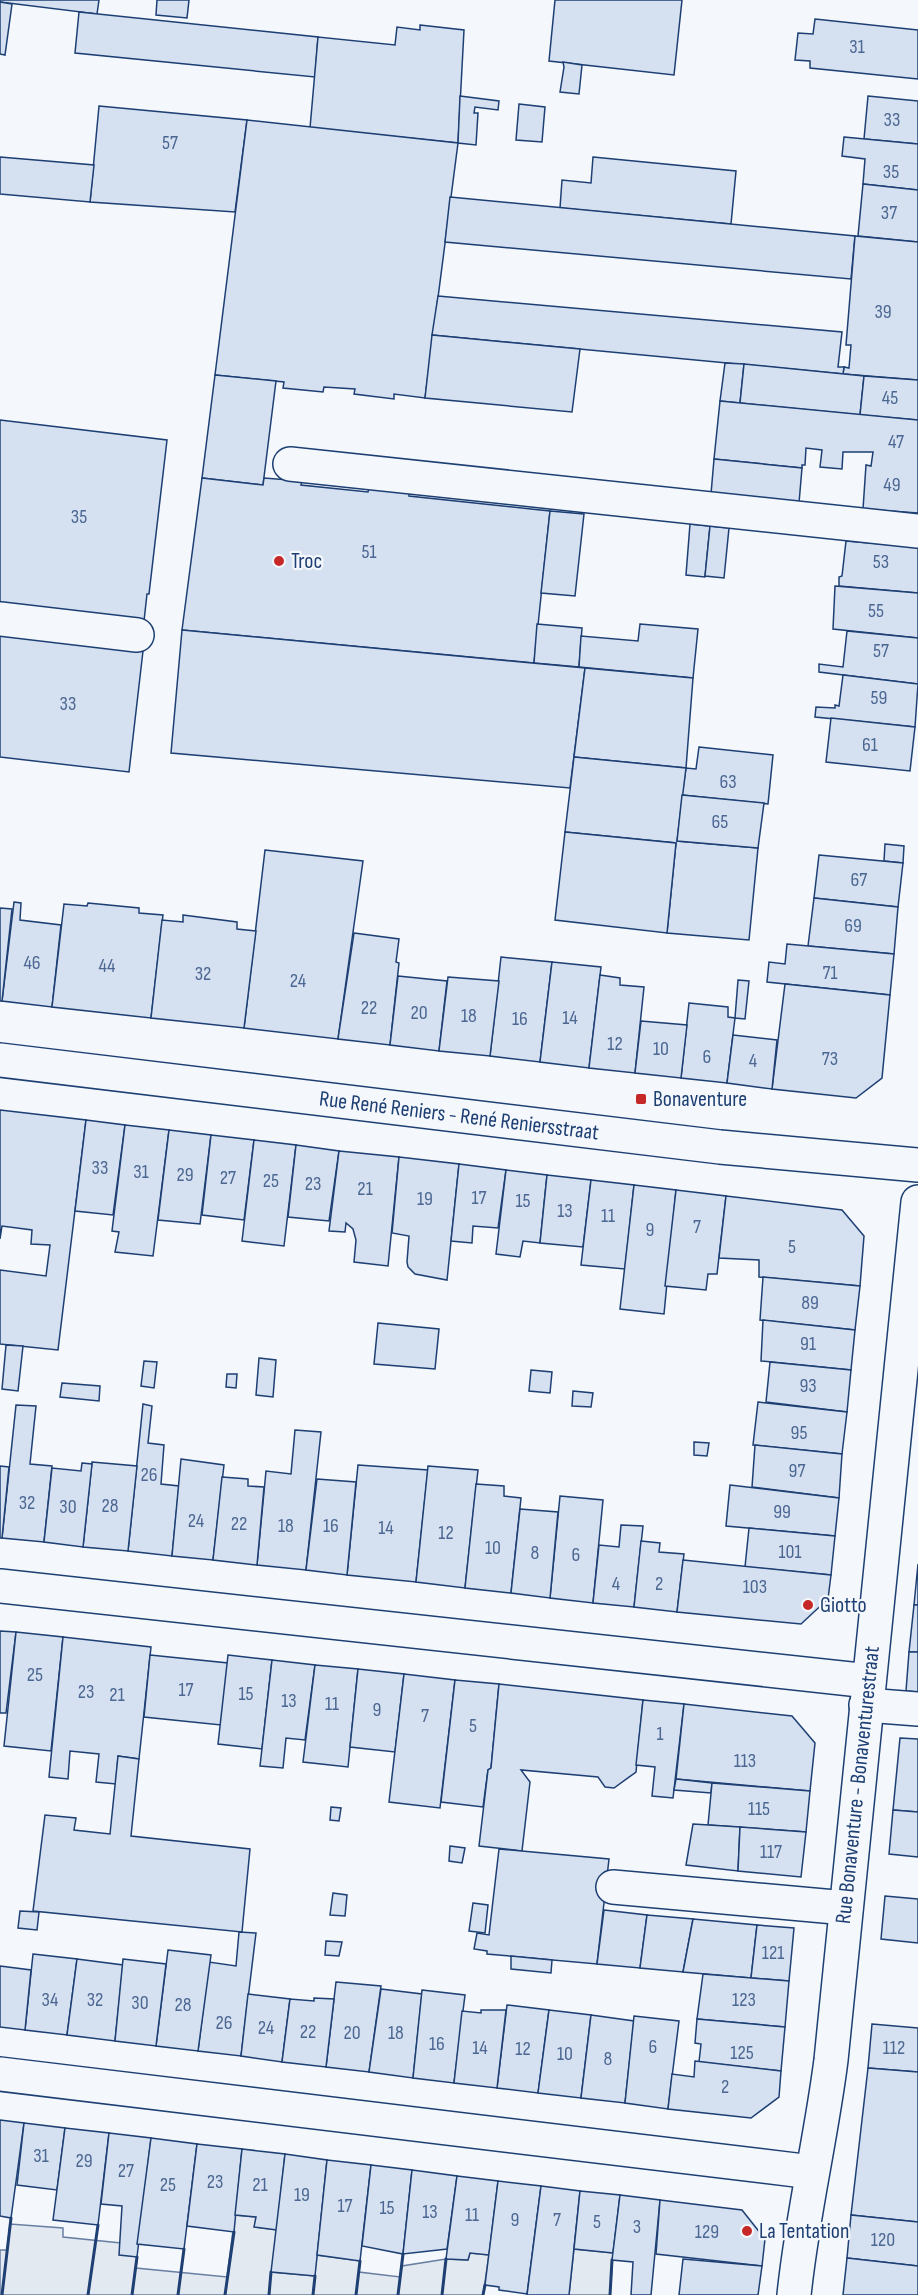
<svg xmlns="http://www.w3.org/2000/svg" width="918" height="2295" font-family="'Sofia Sans Condensed',sans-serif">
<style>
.green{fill:#e3e9f0;stroke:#687fa3;stroke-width:1.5}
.building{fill:#d5e0f0;stroke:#1d3f73;stroke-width:1.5}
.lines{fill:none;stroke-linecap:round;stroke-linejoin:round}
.minor-casing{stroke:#1d3f73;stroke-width:36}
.minor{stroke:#f4f7fb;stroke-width:33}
.wall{stroke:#1d3f73;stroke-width:3}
.poi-dot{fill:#c62828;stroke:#f4f7fb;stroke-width:2}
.labels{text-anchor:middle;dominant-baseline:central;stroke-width:4.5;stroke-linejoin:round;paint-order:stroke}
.number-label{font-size:20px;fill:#4b6792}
.poi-label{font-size:22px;fill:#1d3f73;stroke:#f4f7fb;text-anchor:start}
.street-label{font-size:22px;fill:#1d3f73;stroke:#f4f7fb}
</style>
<rect width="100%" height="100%" fill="#f4f7fb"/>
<g class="green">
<polygon points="235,2215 256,2217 255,2227 277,2230 272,2272 314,2276 317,2255 360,2261 359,2272 400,2277 402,2266 446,2259 468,2260 470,2253 489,2255 483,2295 0,2295 0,2250 7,2250 10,2224 63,2228 63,2237 121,2243 137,2257 136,2268 227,2277"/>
<polygon points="574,2249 613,2253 610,2295 569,2295"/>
</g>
<g class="building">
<polygon points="0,0 99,0 97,14 0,2"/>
<polygon points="157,0 189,0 187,18 156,15"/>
<polygon points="555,0 682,0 674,75 549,61"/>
<polygon points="0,2 12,4 5,55 0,54"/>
<polygon points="79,12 318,37 315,77 75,53"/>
<polygon points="815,19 918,30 918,79 810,68 810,61 795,60 798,33 813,34"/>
<polygon points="420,25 464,30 458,143 310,128 318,37 395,45 397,27 420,30"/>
<polygon points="563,62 582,65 579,94 560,92 564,67"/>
<polygon points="460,96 499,101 498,110 475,107 474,113 478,113 476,145 458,143"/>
<polygon points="868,96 918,101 918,144 864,139"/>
<polygon points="519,104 545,107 542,142 516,140"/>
<polygon points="99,106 247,120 235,212 90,202"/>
<polygon points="247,120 458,143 425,398 394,394 394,399 354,394 355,389 324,387 323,392 283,388 284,382 215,375"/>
<polygon points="844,137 918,144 918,190 863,184 865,159 842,156"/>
<polygon points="0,157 94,165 90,202 0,194"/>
<polygon points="593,157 736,171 731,224 560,208 562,180 591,183"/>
<polygon points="863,184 918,190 918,242 858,236"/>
<polygon points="450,197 855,236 851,279 445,242"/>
<polygon points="855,236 918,242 918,380 843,374 844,367 849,368 851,345 846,345"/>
<polygon points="438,296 842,332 838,367 844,367 843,374 432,335"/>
<polygon points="432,335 580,349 572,412 425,398"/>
<polygon points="725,363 744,364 740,403 720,401"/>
<polygon points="744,364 864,376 860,415 740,403"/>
<polygon points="215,375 276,381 263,485 202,478"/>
<polygon points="864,376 918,380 918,420 860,415"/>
<polygon points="720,401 918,420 918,513 863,509 866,465 871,466 873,452 843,452 842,469 820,467 822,450 806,448 805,465 802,465 802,468 714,459"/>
<polygon points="0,420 167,440 149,594 147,594 144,621 0,604"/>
<polygon points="714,459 802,468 799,503 711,494"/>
<polygon points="202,478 263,485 264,478 302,481 301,485 368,492 369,488 409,491 409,496 550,511 534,663 182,630"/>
<polygon points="550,511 584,514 575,596 541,593"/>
<polygon points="690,524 710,526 705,577 686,575"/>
<polygon points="710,526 729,528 724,578 705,576"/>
<polygon points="846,541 918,547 918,593 839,586 839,577 842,576"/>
<polygon points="835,586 918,593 918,638 833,629"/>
<polygon points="537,624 582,628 579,667 534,663"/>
<polygon points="640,624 698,629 693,678 579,667 581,636 638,641"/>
<polygon points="182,630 585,668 570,788 171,753"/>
<polygon points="847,631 918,638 918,684 819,672 819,664 843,667"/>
<polygon points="0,634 143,651 129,772 0,757"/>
<polygon points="585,668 693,678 686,768 574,757"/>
<polygon points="843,675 918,684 915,727 815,717 816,707 835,708 835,705 839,706"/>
<polygon points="831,718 915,727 910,771 826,762"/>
<polygon points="699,747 773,755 768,804 682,795 686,768 696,769"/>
<polygon points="574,757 686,768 677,841 758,848 749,940 667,933 676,843 565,832"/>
<polygon points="682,795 764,803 758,848 677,841"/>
<polygon points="565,832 676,843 667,933 555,920"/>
<polygon points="885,844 904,846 903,863 884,861"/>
<polygon points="265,850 363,861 338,1039 244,1028"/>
<polygon points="819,855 903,863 898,907 814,898"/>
<polygon points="814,898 898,907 894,954 808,946"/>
<polygon points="14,902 21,903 20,920 61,925 52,1007 2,1001"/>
<polygon points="88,903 139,908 139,913 163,915 151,1018 52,1007 64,904 87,906"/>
<polygon points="0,908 12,909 2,1001 0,1001"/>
<polygon points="183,915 237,922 237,929 256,931 244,1028 151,1018 162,920 183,922"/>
<polygon points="354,933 399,939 396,962 399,963 390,1045 338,1039"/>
<polygon points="787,944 894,954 890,995 767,982 769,962 785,964"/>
<polygon points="501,957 552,962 540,1062 490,1056"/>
<polygon points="552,962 601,967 589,1068 540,1062"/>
<polygon points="600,975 620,978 620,985 644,987 635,1073 589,1068"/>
<polygon points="398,976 447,981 439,1051 390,1045"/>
<polygon points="448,977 499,981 490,1056 439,1051"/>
<polygon points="738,980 749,981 745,1019 735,1018"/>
<polygon points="785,984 890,995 882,1078 856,1098 772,1089"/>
<polygon points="689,1003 728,1007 728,1017 735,1018 727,1083 681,1078"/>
<polygon points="641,1021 687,1025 681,1078 635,1073"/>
<polygon points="733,1035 777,1040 772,1089 727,1083"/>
<polygon points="0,1110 86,1120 58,1350 0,1344 0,1270 46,1276 50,1245 31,1244 32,1230 2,1226 0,1239"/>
<polygon points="86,1120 125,1125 113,1215 75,1211"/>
<polygon points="125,1125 169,1130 153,1256 115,1252 119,1232 112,1231"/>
<polygon points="169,1130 211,1135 200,1224 158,1220"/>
<polygon points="211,1135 254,1140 244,1220 202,1215"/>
<polygon points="254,1140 296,1145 284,1246 242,1241"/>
<polygon points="296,1145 339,1151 329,1221 288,1217"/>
<polygon points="339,1151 399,1157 388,1266 354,1262 356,1240 353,1229 346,1223 345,1232 329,1231"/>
<polygon points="399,1157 459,1164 447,1280 415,1274 408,1267 407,1262 409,1236 392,1233"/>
<polygon points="459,1164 506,1170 498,1228 473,1226 472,1243 451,1241"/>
<polygon points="506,1170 547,1175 540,1243 523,1241 520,1257 496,1254"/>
<polygon points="547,1175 591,1180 583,1247 540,1243"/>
<polygon points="591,1180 634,1185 625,1269 581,1265"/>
<polygon points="634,1185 676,1190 664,1314 620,1309"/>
<polygon points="676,1190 726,1196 717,1274 708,1274 706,1290 665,1286"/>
<polygon points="726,1196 842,1210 864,1236 860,1286 759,1277 759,1260 719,1258"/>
<polygon points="763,1277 860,1286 855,1330 760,1320"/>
<polygon points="763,1320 855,1330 851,1370 761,1361"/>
<polygon points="378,1323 439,1329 435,1369 374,1364"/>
<polygon points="6,1345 23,1346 18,1391 2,1389"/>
<polygon points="259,1358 276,1360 273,1397 256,1395"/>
<polygon points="144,1361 157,1362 154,1388 141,1386"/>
<polygon points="770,1362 851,1370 847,1412 766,1402"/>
<polygon points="531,1370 552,1372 550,1393 529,1391"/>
<polygon points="227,1374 237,1374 236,1388 226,1387"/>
<polygon points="62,1383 100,1386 99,1401 60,1397"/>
<polygon points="573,1391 593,1393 591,1407 572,1406"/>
<polygon points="758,1402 847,1412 842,1454 753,1445"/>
<polygon points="143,1404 152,1406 148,1443 164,1445 161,1484 179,1486 172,1556 128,1551"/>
<polygon points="16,1405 36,1406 30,1464 52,1466 44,1542 2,1538"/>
<polygon points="295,1430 321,1432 306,1570 257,1565 266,1471 291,1474"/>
<polygon points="694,1442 709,1443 707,1456 694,1455"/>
<polygon points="755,1445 842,1454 839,1498 752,1487"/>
<polygon points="181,1459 224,1465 213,1560 172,1556"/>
<polygon points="92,1462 137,1466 128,1551 83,1547"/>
<polygon points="82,1463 92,1464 83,1547 44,1542 52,1468 81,1471"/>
<polygon points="358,1465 428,1470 416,1582 347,1575"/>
<polygon points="0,1466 9,1467 2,1538 0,1538"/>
<polygon points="428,1466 478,1470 465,1588 416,1582"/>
<polygon points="222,1477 248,1479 248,1486 264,1487 257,1565 213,1560"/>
<polygon points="317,1479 356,1482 347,1575 306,1570"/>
<polygon points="476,1484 504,1486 504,1496 521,1498 511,1593 465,1588"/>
<polygon points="730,1485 839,1498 835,1536 726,1526"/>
<polygon points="560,1496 603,1500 593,1603 550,1598"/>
<polygon points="520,1509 558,1512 550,1598 511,1593"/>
<polygon points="621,1525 643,1526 634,1607 593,1603 599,1545 619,1547"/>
<polygon points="749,1528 835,1536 831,1575 745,1567"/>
<polygon points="641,1541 660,1543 659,1552 684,1554 677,1612 634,1607"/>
<polygon points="683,1560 831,1575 828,1599 801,1624 677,1612"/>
<polygon points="918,1564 918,1605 914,1605"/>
<polygon points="914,1605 918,1605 918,1652 909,1652"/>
<polygon points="0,1631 16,1632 6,1713 0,1713"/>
<polygon points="16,1632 63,1637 51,1751 4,1746"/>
<polygon points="63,1637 151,1647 139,1759 118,1756 116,1784 96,1782 99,1754 70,1751 68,1779 49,1777"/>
<polygon points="909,1652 918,1652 918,1692 906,1691"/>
<polygon points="150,1655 228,1663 221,1725 144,1717"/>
<polygon points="228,1655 272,1660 262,1749 218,1744"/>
<polygon points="272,1660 315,1665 305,1740 286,1738 283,1768 260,1766"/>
<polygon points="315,1665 358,1669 348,1767 303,1762"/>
<polygon points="358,1669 404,1674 395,1752 350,1747"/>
<polygon points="404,1674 455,1680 440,1808 389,1802"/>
<polygon points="455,1680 499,1684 491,1768 488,1770 483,1807 441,1802"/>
<polygon points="499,1684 643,1700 636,1772 614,1788 605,1787 598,1777 521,1770 530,1782 522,1851 479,1846 488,1770 491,1768"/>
<polygon points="643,1700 684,1704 673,1798 652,1796 655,1767 636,1765"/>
<polygon points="684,1704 792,1716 815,1743 810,1791 676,1779"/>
<polygon points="900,1738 918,1739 918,1812 893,1810"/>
<polygon points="118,1756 139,1759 131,1836 250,1849 242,1932 33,1911 45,1815 76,1818 74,1830 110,1834"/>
<polygon points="676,1779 712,1783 711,1793 674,1790"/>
<polygon points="712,1783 810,1791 806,1832 708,1825"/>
<polygon points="331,1807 341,1808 339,1821 330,1820"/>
<polygon points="893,1810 918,1812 918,1857 889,1854"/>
<polygon points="693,1824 740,1827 738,1871 686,1865"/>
<polygon points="740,1827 806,1832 801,1877 738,1871"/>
<polygon points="450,1846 465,1848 462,1863 449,1861"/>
<polygon points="499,1849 609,1859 597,1964 487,1954 487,1951 474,1949 477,1933 489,1935"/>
<polygon points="333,1893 347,1895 345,1916 330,1915"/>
<polygon points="885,1896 918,1899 918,1943 881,1939"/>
<polygon points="473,1903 488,1905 485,1933 469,1931"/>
<polygon points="604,1910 647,1915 640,1968 597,1964"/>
<polygon points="20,1911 39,1912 37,1930 18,1928"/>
<polygon points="647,1915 693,1919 683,1972 640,1968"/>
<polygon points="693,1919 757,1925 751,1978 683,1972"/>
<polygon points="757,1925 794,1928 789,1981 751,1978"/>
<polygon points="239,1932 256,1933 241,2056 198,2051 209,1962 236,1966"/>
<polygon points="326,1941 342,1942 339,1956 325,1955"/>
<polygon points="168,1950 211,1955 198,2051 156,2046"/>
<polygon points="33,1954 77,1959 67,2035 25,2030"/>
<polygon points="511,1956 552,1960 551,1973 511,1969"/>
<polygon points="77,1959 123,1965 115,2041 67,2035"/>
<polygon points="123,1959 166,1964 156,2046 115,2041"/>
<polygon points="0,1966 31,1970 25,2030 0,2027"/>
<polygon points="703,1974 789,1981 785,2027 697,2019"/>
<polygon points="336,1982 381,1986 369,2072 326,2067"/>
<polygon points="381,1989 422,1994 413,2078 369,2072"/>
<polygon points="422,1990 465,1995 454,2083 413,2078"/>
<polygon points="248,1994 290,1999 282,2062 241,2056"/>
<polygon points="314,1998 334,1999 326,2067 282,2062 290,1999 314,2001"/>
<polygon points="507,2005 549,2010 538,2093 497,2088"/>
<polygon points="481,2010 506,2010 497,2088 454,2083 462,2011 481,2013"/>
<polygon points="549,2010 591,2015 581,2098 538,2093"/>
<polygon points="591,2015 634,2021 625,2103 581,2098"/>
<polygon points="634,2016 679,2021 668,2109 625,2103"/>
<polygon points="697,2019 785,2027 781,2071 699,2062 701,2044 695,2043"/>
<polygon points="872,2024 918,2028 918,2072 868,2068"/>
<polygon points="695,2061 781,2071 779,2097 751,2118 668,2109 672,2074 694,2077"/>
<polygon points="868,2068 918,2072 918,2222 851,2215"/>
<polygon points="0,2120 24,2123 11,2218 0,2216"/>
<polygon points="24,2123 65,2128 57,2190 17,2185"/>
<polygon points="65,2128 109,2133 98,2225 53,2220"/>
<polygon points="109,2133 151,2138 137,2257 119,2255 122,2206 101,2204"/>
<polygon points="151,2138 197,2144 184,2249 137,2244"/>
<polygon points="197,2144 242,2149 234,2232 187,2226"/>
<polygon points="242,2149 285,2154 277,2230 254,2227 256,2217 235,2215"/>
<polygon points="285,2154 327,2160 315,2276 271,2272"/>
<polygon points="327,2160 371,2165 360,2261 317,2255"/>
<polygon points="371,2165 412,2170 403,2254 362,2246"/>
<polygon points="412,2170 457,2176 447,2249 403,2254"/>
<polygon points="457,2176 498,2181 489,2255 470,2253 468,2260 446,2259"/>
<polygon points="498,2181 541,2186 527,2294 499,2290 499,2287 485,2285"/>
<polygon points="541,2186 580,2191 569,2295 527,2295"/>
<polygon points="580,2191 620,2195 613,2253 574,2249"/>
<polygon points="620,2195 660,2200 651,2295 631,2295 633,2262 612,2260"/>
<polygon points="660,2200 742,2210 765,2239 762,2266 656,2254"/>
<polygon points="851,2215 918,2222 918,2266 847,2258"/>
<polygon points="847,2258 918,2266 918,2295 843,2295"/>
<polygon points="683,2259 762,2266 758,2295 679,2295"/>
</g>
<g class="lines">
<g class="minor-casing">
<g id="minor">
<polyline points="290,464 918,531"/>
<polyline points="0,619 137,635"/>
<polyline points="0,1060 720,1147 918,1165"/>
<polyline points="0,1586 869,1681"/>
<polyline points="866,1705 918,1709"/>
<polyline points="613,1887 846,1908"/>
<polyline points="0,2074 812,2172"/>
<path d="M794,2295C802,2216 821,2139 831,2060L918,1202"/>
</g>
</g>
<use href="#minor" class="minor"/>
<g class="wall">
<polyline points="2,2295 11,2218"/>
<polyline points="88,2295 98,2225"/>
<polyline points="132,2295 137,2257"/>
<polyline points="178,2295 184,2249"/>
<polyline points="225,2295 234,2232"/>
<polyline points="269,2295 271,2272"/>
<polyline points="313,2295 315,2276"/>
<polyline points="356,2295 360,2261"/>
<polyline points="398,2295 403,2254"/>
<polyline points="442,2295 446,2259"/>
<polyline points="483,2295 485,2285"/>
<polyline points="610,2295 612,2260"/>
</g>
</g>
<g class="poi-dot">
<circle cx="279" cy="561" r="6"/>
<rect x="635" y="1093" width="12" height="12" rx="3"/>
<circle cx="808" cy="1605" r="6"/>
<circle cx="747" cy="2231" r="6"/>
</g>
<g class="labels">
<g class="number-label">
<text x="857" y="47">31</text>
<text x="892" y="120">33</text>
<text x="170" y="143">57</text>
<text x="891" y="172">35</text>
<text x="889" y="213">37</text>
<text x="883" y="312">39</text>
<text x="890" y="398">45</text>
<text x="896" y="442">47</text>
<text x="892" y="485">49</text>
<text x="79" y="517">35</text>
<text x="369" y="552">51</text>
<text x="881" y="562">53</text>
<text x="876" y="611">55</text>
<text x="881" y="651">57</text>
<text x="879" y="698">59</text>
<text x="68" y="704">33</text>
<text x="870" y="745">61</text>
<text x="728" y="782">63</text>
<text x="720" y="822">65</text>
<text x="859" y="880">67</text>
<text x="853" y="926">69</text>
<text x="32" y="963">46</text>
<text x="107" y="966">44</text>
<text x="830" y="973">71</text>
<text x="203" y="974">32</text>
<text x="298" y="981">24</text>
<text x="369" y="1008">22</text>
<text x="419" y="1013">20</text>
<text x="469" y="1016">18</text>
<text x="570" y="1018">14</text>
<text x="520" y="1019">16</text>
<text x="615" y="1044">12</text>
<text x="661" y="1049">10</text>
<text x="707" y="1057">6</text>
<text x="830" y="1059">73</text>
<text x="753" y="1061">4</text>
<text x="100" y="1168">33</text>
<text x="141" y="1172">31</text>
<text x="185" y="1175">29</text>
<text x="228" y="1178">27</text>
<text x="271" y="1181">25</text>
<text x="313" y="1184">23</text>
<text x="365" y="1189">21</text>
<text x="479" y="1198">17</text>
<text x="425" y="1199">19</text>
<text x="523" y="1201">15</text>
<text x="565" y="1211">13</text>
<text x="608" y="1216">11</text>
<text x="697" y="1227">7</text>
<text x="650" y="1230">9</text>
<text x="792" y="1247">5</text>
<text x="810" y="1303">89</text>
<text x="808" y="1344">91</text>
<text x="808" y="1386">93</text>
<text x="799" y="1433">95</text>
<text x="797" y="1471">97</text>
<text x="149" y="1475">26</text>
<text x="27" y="1503">32</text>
<text x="110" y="1506">28</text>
<text x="68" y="1507">30</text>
<text x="782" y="1512">99</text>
<text x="196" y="1521">24</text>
<text x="239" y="1524">22</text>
<text x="286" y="1526">18</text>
<text x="331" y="1526">16</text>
<text x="386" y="1528">14</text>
<text x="446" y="1533">12</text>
<text x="493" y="1548">10</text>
<text x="790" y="1552">101</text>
<text x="535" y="1553">8</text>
<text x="576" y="1555">6</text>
<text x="616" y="1584">4</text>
<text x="659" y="1584">2</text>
<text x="755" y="1587">103</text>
<text x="35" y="1675">25</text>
<text x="186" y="1690">17</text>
<text x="86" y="1692">23</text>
<text x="246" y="1694">15</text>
<text x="117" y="1695">21</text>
<text x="289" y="1701">13</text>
<text x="332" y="1704">11</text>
<text x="377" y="1710">9</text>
<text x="425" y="1716">7</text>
<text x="473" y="1726">5</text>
<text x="660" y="1734">1</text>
<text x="745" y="1761">113</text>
<text x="759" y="1809">115</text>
<text x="771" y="1852">117</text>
<text x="773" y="1953">121</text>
<text x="50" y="2000">34</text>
<text x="95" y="2000">32</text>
<text x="744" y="2000">123</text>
<text x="140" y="2003">30</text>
<text x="183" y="2005">28</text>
<text x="224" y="2023">26</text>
<text x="266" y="2028">24</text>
<text x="308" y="2032">22</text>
<text x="352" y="2033">20</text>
<text x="396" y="2033">18</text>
<text x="437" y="2044">16</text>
<text x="653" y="2047">6</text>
<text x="480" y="2048">14</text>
<text x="894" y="2048">112</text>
<text x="523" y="2049">12</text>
<text x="742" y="2053">125</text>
<text x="565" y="2054">10</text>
<text x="608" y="2059">8</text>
<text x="725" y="2087">2</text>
<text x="41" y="2156">31</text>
<text x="84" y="2161">29</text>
<text x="126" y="2171">27</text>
<text x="215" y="2182">23</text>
<text x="168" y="2185">25</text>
<text x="260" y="2185">21</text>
<text x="302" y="2195">19</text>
<text x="345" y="2206">17</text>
<text x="387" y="2208">15</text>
<text x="430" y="2212">13</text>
<text x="472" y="2215">11</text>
<text x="515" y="2220">9</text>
<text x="557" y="2220">7</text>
<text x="597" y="2222">5</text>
<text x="637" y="2227">3</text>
<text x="707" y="2232">129</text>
<text x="883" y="2240">120</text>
</g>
<g class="poi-label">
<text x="291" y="561">Troc</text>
<text x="653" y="1099">Bonaventure</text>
<text x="820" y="1605">Giotto</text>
<text x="759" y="2231">La Tentation</text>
</g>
<g class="street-label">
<text transform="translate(459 1116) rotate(7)">Rue René Reniers - René Reniersstraat</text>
<text transform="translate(858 1785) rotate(-84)">Rue Bonaventure - Bonaventurestraat</text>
</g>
</g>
</svg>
